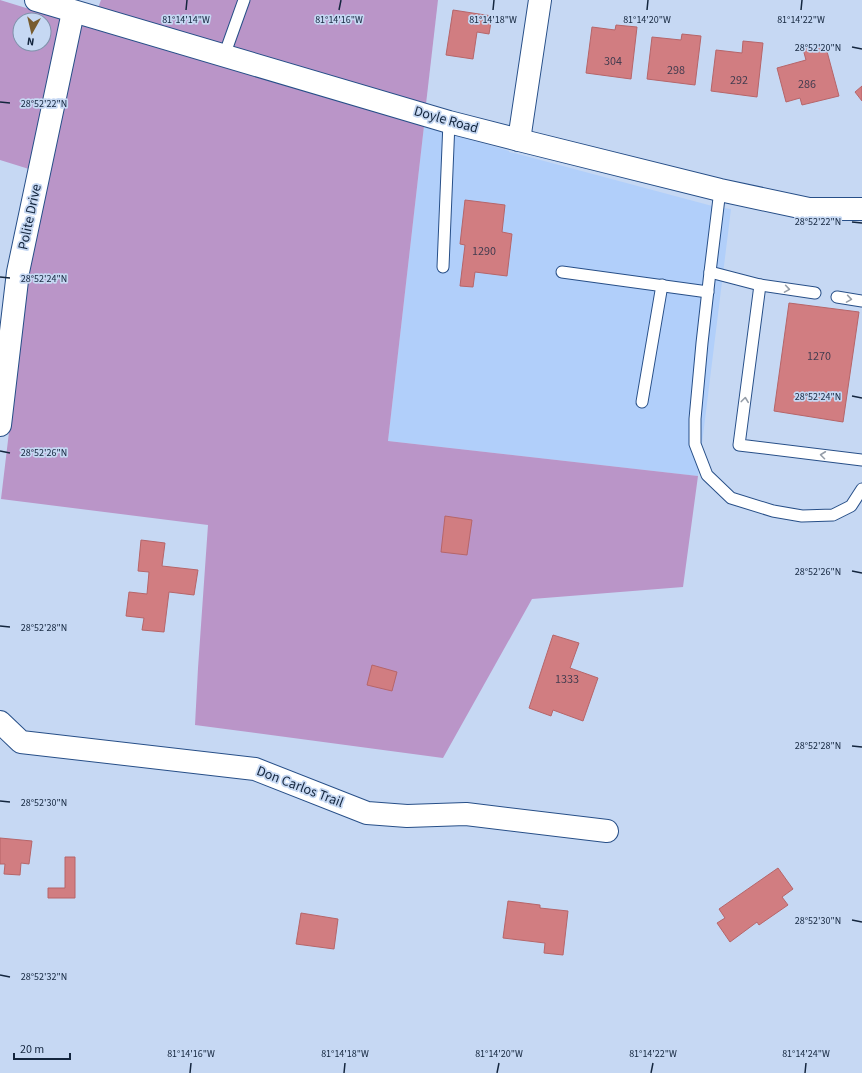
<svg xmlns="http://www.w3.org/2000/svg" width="862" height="1073" font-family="'Source Sans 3',sans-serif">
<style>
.built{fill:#b1cffa}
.green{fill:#ba95c8;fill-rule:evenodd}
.building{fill:#d17d81;stroke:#b66569}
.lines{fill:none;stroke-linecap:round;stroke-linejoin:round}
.lane-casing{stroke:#274f88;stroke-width:13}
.street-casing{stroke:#274f88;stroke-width:24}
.secondary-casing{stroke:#274f88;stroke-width:24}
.lane{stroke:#fff;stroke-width:11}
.street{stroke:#fff;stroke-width:22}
.secondary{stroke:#fff;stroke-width:22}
.oneway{stroke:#959da8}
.ticks{fill:none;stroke:#14263e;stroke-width:1.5}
.labels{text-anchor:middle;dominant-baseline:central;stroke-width:3.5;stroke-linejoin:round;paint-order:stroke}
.number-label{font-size:12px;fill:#433c4f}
.street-label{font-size:14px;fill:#14263e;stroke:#c6d8f3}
.ticks-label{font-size:10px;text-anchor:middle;fill:#14263e;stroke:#c6d8f3;stroke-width:3.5;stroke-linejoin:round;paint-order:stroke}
</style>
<rect width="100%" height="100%" fill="#c6d8f3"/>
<polygon class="built" points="424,126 509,151 509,152 518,154 716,207 731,209 698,476 388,441"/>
<g class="green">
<path d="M0,0L62,19L29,169L0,160ZM20,20H44V44H20Z"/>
<polygon points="101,0 438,0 426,104 98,8"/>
<polygon points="80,25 424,126 388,441 698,476 683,587 532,599 443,758 195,725 198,668 208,525 1,499 28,273"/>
</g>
<g class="building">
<polygon points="453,10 492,16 489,34 477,32 473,59 446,55"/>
<polygon points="616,25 637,27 631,79 586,73 592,27 615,30"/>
<polygon points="682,34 701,36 695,85 647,79 652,37 681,40"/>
<polygon points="743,41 763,43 757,97 711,91 716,50 742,53"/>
<polygon points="825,44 839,96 802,105 800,98 786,102 777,68 806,60 803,49"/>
<polygon points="862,86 862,101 855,92"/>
<polygon points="465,200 505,205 502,232 512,234 507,276 475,272 473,287 460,286 465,245 460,244"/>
<polygon points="789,303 859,312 843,422 774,411"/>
<polygon points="445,516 472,520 467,555 441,552"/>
<polygon points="141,540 165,543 162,566 198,570 194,595 169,592 164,632 142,630 144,618 126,616 129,592 147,594 149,572 138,571"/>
<polygon points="553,635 579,643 570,668 598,678 583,721 553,710 551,716 529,708"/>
<polygon points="372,665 397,672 392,691 367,685"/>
<polygon points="0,838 32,841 29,864 21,863 20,875 4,874 5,864 0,864"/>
<polygon points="65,857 75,857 75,898 48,898 48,888 65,888"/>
<polygon points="778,868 793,889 782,897 788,905 759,925 757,922 730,942 717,923 725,918 719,909"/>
<polygon points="508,901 540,905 540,908 568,911 563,955 544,953 545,943 503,938"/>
<polygon points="301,913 338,919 334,949 296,944"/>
</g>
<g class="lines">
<g class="lane-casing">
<g id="lane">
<polyline points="224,56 244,0"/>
<polyline points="720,190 710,272 760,285 815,293"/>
<polyline points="443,267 449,122"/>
<polyline points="562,272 708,292"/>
<polyline points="710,272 702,343 695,419 695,444 707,475 731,498 773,511 802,516 833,515 851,506 862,489"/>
<polyline points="760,285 739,445 862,460"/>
<polyline points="837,297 862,301"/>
<polyline points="642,402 662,285"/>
</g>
</g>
<g class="street-casing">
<g id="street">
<polyline points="519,140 540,0"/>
<polyline points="0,425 18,272 73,12"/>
<polyline points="0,722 21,742 255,769 367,813 407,816 466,814 607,831"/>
</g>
</g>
<g class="secondary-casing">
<polyline id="secondary" points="36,0 449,122 519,140 720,190 809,209 862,209"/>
</g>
<use href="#lane" class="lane"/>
<use href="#street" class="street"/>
<use href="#secondary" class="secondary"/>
</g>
<defs><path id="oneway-chevron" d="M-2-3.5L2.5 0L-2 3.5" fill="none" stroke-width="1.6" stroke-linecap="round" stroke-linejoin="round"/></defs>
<g class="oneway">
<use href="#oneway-chevron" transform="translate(787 289) rotate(9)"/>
<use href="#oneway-chevron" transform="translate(849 299) rotate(9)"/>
<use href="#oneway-chevron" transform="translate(745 400) rotate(-83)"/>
<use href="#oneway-chevron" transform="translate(823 455) rotate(-173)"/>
</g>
<path class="ticks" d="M186,10L187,0M339,10L341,0M493,10L494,0M647,10L648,0M801,10L802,0M852,47L862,49M0,102L10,103M852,222L862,223M0,277L10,278M852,396L862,398M0,451L10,453M852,571L862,573M0,626L10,627M852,746L862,747M0,801L10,802M852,920L862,922M0,975L10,977M190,1073L191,1063M344,1073L345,1063M497,1073L499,1063M651,1073L653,1063M805,1073L806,1063"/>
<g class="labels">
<g class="number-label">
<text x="613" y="61">304</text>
<text x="676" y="70">298</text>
<text x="739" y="80">292</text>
<text x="807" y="84">286</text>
<text x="484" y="251">1290</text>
<text x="819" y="356">1270</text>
<text x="567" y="679">1333</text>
</g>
<g class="street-label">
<text transform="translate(446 120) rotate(16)">Doyle Road</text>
<text transform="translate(30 217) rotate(-78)">Polite Drive</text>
<text transform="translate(300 787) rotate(21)">Don Carlos Trail</text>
</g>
</g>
<g class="ticks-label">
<text x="186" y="23">81°14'14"W</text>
<text x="339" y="23">81°14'16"W</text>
<text x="493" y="23">81°14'18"W</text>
<text x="647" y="23">81°14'20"W</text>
<text x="801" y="23">81°14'22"W</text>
<text x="818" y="51">28°52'20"N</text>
<text x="44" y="107">28°52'22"N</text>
<text x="818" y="225">28°52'22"N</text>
<text x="44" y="282">28°52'24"N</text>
<text x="818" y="400">28°52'24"N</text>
<text x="44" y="456">28°52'26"N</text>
<text x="818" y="575">28°52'26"N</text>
<text x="44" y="631">28°52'28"N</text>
<text x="818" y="749">28°52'28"N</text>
<text x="44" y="806">28°52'30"N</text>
<text x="818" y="924">28°52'30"N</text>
<text x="44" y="980">28°52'32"N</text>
<text x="191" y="1057">81°14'16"W</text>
<text x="345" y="1057">81°14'18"W</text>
<text x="499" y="1057">81°14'20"W</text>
<text x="653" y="1057">81°14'22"W</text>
<text x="806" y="1057">81°14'24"W</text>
</g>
<g transform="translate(32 32) rotate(188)"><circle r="19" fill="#c6d8f3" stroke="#7f91ab"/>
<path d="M0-3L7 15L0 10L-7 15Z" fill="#785c2f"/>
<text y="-6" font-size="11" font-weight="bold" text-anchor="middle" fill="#14263e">N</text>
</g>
<path d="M14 1053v6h56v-6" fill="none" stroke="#14263e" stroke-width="2"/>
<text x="20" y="1053" font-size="12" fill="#14263e" stroke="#c6d8f3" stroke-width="3" paint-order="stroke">20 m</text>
</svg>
